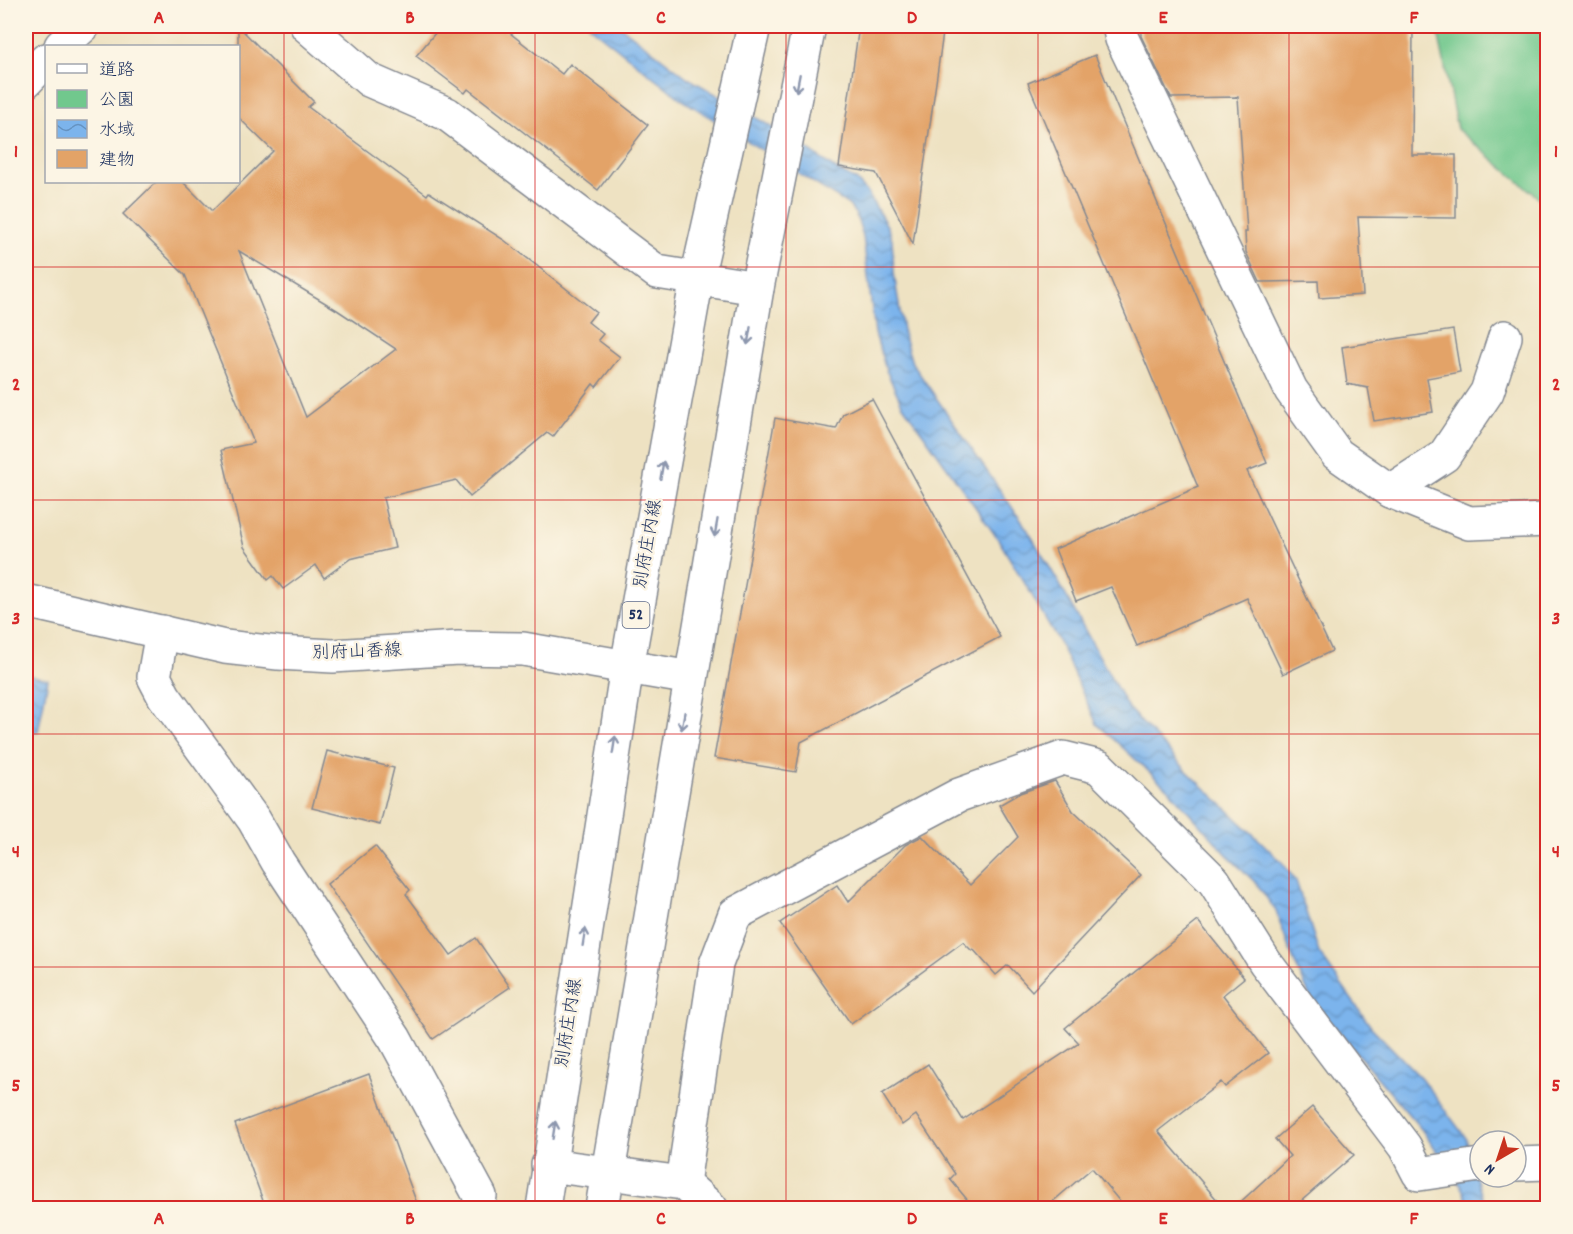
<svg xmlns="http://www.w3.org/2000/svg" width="1573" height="1234" font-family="Dekko,'Klee One',sans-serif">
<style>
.green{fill:#71c88d;stroke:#467c76;stroke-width:1.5}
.water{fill:url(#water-waves);stroke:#4c72a5;stroke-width:1.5}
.building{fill:#e3a367;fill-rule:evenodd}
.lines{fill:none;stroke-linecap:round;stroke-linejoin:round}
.minor-casing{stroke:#848890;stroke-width:36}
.major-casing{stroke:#848890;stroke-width:36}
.minor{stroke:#fff;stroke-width:33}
.major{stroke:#fff;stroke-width:33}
.oneway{stroke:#8d97ae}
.grid{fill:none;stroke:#d62828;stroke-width:1.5;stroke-opacity:0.55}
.labels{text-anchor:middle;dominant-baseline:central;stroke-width:5;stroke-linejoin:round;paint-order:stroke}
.shield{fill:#fcf5e5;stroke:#5e6a86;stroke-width:1.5}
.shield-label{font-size:16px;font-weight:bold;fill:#1b2f5e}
.street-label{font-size:18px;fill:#1b2f5e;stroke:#fcf5e5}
.neatline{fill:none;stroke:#d62828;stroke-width:2}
.grid-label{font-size:20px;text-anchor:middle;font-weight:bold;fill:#d62828}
</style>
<defs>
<pattern id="water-waves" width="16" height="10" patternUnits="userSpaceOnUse" patternTransform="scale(1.5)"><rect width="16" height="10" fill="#7cb4ec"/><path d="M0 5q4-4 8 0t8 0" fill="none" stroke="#6593c2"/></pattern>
</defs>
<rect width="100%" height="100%" fill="#fcf5e5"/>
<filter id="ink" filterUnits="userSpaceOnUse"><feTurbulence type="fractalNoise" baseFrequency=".0167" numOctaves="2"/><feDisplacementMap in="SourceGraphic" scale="12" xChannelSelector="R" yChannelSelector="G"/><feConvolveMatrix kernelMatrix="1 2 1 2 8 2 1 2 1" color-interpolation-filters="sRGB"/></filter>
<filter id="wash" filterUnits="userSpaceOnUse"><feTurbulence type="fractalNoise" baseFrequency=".008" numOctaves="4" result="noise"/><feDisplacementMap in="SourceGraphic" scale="24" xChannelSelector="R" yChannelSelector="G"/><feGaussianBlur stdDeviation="1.35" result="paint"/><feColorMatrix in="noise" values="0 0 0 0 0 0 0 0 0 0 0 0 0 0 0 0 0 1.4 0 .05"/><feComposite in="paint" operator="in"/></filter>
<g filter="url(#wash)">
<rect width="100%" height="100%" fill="#eee2c2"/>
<polygon class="green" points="1437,26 1547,26 1547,205 1457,129"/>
<g class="water">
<polygon points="589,26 620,26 688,78 794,140 837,170 856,180 867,192 887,226 892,239 894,273 904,337 912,363 1027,529 1059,583 1128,708 1187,771 1281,861 1296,881 1319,953 1371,1027 1421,1078 1466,1138 1479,1188 1487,1208 1470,1208 1463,1190 1422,1130 1311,999 1292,956 1276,911 1257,884 1232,860 1169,790 1097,724 1060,644 1030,592 998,539 902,404 886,370 875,333 863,236 856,215 849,205 681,99"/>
<polygon points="26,675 48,679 38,732 26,730"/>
</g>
<g id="blocks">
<g class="building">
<path d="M238,26L314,102L308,107L427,195L429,192L504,240L596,312L588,322L603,334L598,340L620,357L596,387L593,384L553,437L547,433L470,497L456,480L383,498L395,548L350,559L324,578L316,565L283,589L273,576L268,580L244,547L221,450L254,443L185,275L123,214L156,182H183L212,211L273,151L238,117ZM239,251L337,310L396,349L306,417Z"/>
<polygon points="441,26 501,26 562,74 570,64 648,125 598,190 468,89 465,93 416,56"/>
<polygon points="859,26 944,26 913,244 876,173 839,167"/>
<polygon points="1141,26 1413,26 1412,155 1456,155 1456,218 1358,217 1363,295 1319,298 1318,281 1260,282 1246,252 1245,232 1247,232 1238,97 1171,98 1141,36"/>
<polygon points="1095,55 1267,463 1247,471 1332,651 1283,674 1247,598 1137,646 1111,587 1076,601 1055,549 1198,487 1028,83"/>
<polygon points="1453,330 1460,372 1427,378 1433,412 1374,421 1368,388 1347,384 1342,347"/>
<polygon points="872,399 1000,637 801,742 796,772 714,758 775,418 836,429 843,414"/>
<polygon points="327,751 394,768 380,825 312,808"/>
<polygon points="1055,781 1073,811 1141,875 1032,991 1008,965 996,975 973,949 972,951 963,942 851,1024 780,923 837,885 848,902 905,845 922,836 970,885 1018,837 999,805 1020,793"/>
<polygon points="375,846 410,890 406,894 451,955 476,938 510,987 433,1039 327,884"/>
<polygon points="1198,921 1244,978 1223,995 1268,1053 1225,1087 1221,1082 1158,1131 1225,1209 1126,1209 1092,1168 1044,1209 975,1209 950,1179 955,1174 916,1115 902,1125 882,1094 928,1064 963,1120 1079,1043 1065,1028"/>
<polygon points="369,1074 419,1209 266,1209 235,1124"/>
<polygon points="1312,1107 1354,1155 1292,1209 1233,1209 1290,1156 1275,1139"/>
</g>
</g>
</g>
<g filter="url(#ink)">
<use href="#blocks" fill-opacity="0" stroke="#848890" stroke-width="1.5"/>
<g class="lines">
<g class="minor-casing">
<g id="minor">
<polyline points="307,26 369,80 447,114 657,272 757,288"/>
<polyline points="1119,26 1122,39 1291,390 1337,454 1390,491 1444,456 1487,392 1505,337"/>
<polyline points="61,46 83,26"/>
<polyline points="26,81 46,60"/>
<polyline points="1390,491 1469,523 1548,520"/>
<polyline points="162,632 154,677 164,696 254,820 278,862 395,1039 480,1196"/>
<polyline points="1516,1164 1548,1163"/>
<polyline points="548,1165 683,1183 711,1208"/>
<polyline points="683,1183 716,964 735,914 959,795 1063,758 1099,767 1214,881 1265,962 1405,1147 1419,1174 1480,1165"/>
</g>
</g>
<g class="major-casing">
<g id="major">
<polyline points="26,601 225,647 278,653 333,656 458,648 523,649 691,678"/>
<polyline points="543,1208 627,667 697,278 754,26"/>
<polyline points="602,1208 757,288 809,26"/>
</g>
</g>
<use href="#minor" class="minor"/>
<use href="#major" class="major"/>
</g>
<defs><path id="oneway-shaft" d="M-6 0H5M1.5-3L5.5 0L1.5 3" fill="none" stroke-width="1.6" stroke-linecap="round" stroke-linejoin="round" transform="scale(1.5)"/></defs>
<g class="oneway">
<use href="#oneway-shaft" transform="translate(798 83) rotate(101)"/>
<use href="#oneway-shaft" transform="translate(749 336) rotate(100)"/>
<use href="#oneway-shaft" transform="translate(662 470) rotate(-80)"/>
<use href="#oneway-shaft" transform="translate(716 528) rotate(100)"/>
<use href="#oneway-shaft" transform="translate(683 721) rotate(100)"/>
<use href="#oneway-shaft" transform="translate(614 745) rotate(-81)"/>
<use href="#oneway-shaft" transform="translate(584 937) rotate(-81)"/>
<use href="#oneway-shaft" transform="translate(554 1130) rotate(-81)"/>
</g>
</g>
<path class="grid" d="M284,26V1208M535,26V1208M786,26V1208M1038,26V1208M1289,26V1208M26,267H1548M26,500H1548M26,734H1548M26,967H1548"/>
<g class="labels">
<rect class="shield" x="622.5" y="602" width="27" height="26" rx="4.5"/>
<g class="shield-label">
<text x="636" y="615">52</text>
</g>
<g class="street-label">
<text transform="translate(649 544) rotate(-80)">別府庄内線</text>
<text transform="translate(357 653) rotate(-2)">別府山香線</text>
<text transform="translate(570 1023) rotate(-81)">別府庄内線</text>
</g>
</g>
<rect width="1573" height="1234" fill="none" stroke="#fcf5e5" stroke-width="66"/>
<rect x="45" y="45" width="195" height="138" fill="#fcf5e5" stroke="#a2a6af" stroke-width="1.5"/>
<rect x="57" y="64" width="30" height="9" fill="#ffffff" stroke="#a2a6af" stroke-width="1.5"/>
<text x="99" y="75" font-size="18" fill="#1b2f5e">道路</text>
<rect x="57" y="90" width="30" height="18" fill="#71c88d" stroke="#a2a6af" stroke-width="1.5"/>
<text x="99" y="105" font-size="18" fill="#1b2f5e">公園</text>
<rect x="57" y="120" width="30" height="18" fill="url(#water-waves)" stroke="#a2a6af" stroke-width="1.5"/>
<text x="99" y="135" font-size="18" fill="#1b2f5e">水域</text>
<rect x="57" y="150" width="30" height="18" fill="#e3a367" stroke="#a2a6af" stroke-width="1.5"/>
<text x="99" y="165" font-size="18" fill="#1b2f5e">建物</text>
<g transform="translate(1498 1159) rotate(219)"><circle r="28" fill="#fcf5e5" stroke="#a2a6af" stroke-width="1.5"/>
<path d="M0-4.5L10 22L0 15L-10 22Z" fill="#c8321e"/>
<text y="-9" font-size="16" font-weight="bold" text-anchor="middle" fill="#1b2f5e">N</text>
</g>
<rect x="33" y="33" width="1507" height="1168" class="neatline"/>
<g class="grid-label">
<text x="159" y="23">A</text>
<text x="410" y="23">B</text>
<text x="661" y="23">C</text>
<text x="912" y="23">D</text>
<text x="1163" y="23">E</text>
<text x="1414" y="23">F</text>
<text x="16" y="157">1</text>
<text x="1556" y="157">1</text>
<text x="16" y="390">2</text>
<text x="1556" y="390">2</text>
<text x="16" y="624">3</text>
<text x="1556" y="624">3</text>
<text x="16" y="857">4</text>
<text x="1556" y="857">4</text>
<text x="16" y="1091">5</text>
<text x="1556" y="1091">5</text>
<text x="159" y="1224">A</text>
<text x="410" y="1224">B</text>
<text x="661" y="1224">C</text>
<text x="912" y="1224">D</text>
<text x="1163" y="1224">E</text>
<text x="1414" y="1224">F</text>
</g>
</svg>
